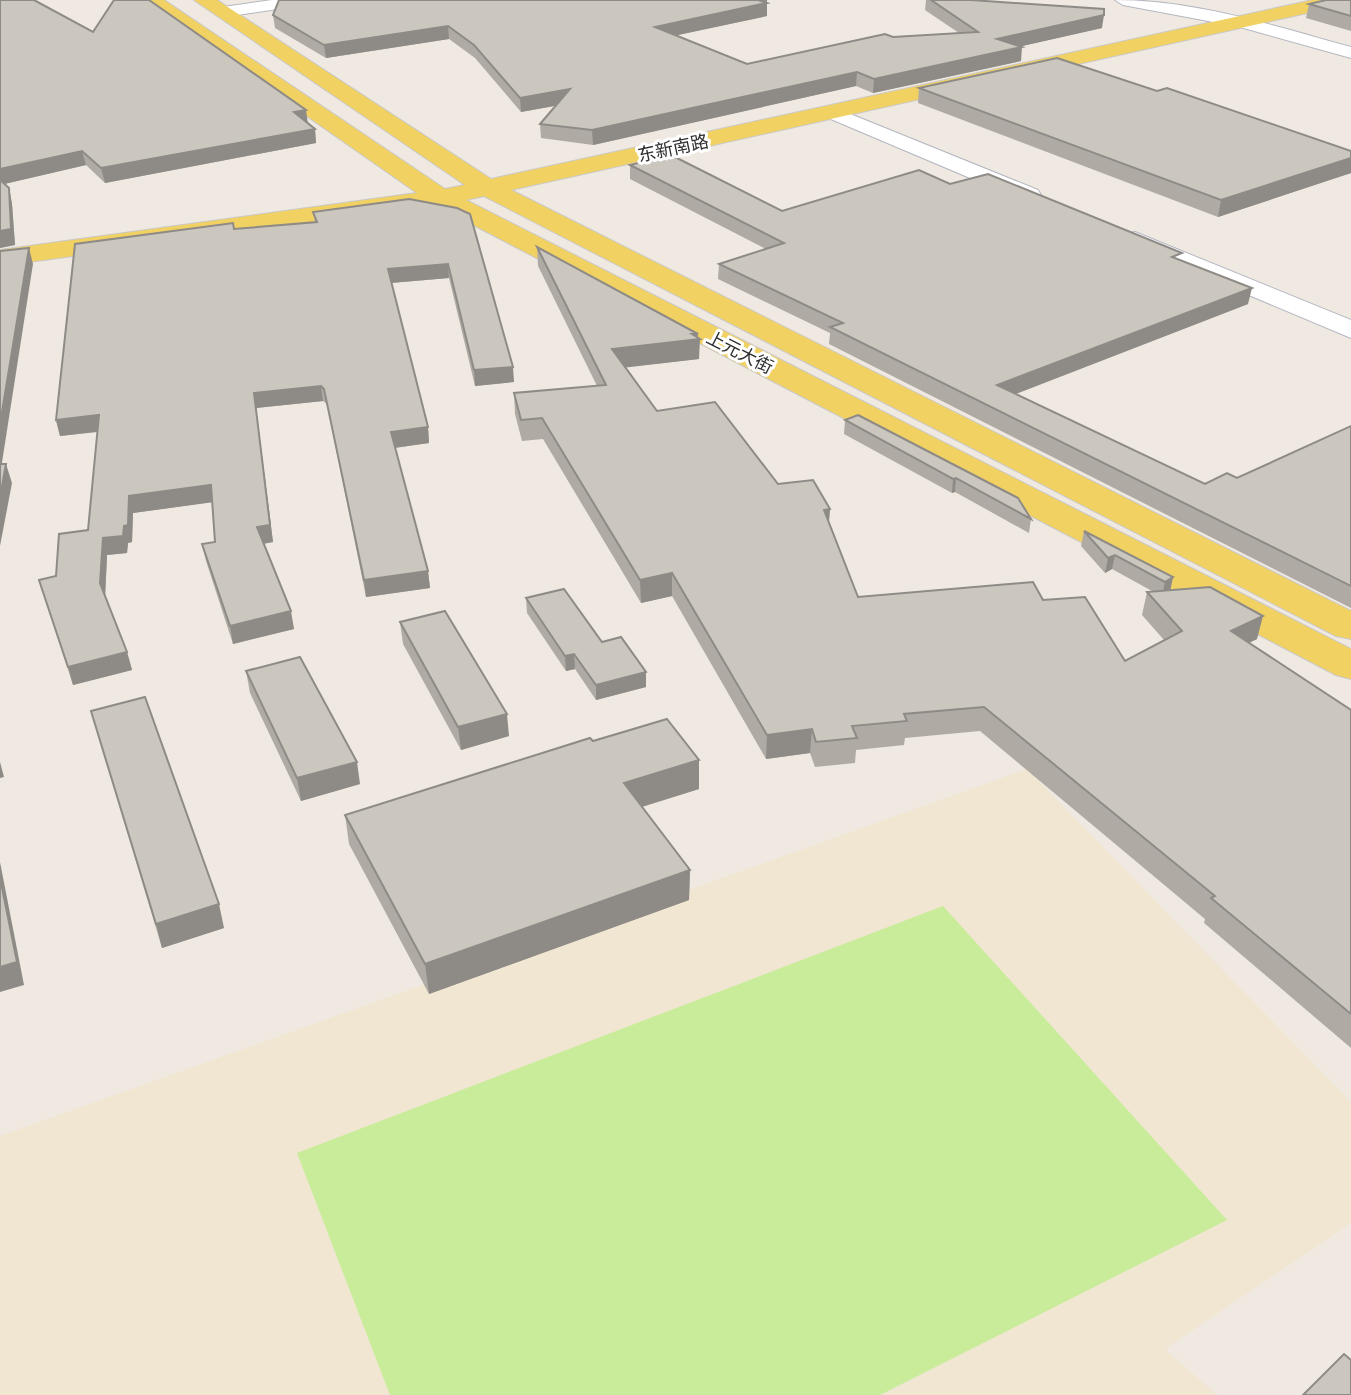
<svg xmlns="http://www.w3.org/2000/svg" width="1351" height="1395" font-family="'IBM Plex Sans','Noto Sans SC',sans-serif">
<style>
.education{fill:#f0e6d1}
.pitch{fill:#c9ec9a}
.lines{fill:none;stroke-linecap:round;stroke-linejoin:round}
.minor-casing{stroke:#b4b7c1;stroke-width:2}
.major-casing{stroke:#c9c9c9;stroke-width:2}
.minor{fill:#fff;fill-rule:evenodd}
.major{fill:#f2d163;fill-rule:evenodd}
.wall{fill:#afaba4}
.shaded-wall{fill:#8e8b86}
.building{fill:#cbc7bf;stroke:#8e8b86;stroke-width:2}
.labels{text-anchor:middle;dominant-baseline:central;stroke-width:6;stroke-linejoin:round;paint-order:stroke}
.far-street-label{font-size:18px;fill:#2e2e2e;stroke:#fff}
</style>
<rect width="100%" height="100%" fill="#efe9e1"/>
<polygon class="education" points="1027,769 1351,1102 1351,1223 1165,1349 1217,1395 0,1395 0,1136"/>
<polygon class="pitch" points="943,906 1227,1220 880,1395 390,1395 297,1153"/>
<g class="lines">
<g class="minor-casing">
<g id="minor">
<polygon points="272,0 314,0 306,5 223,17 215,12 223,7"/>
<path d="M1115,0C1196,0 1274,26 1351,47V58L1240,27L1123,5Z"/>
<polygon points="833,107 1038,190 1041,195 1038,200 1022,200 826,117 823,113"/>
<polygon points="1135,232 1351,320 1351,338 1127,244 1123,239 1127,234"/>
</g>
</g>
<g class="major-casing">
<polygon id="major" points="141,0 164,0 445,189 465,185 194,0 217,0 491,179 1313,0 1349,0 1339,6 511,190 1351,611 1351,639 1336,636 484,196 466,200 1351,649 1351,679 1336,675 437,206 0,266 0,250 417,193"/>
</g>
<use href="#minor" class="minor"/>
<use href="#major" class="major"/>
</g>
<g class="wall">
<polygon points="0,0 93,32 308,124 315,129 316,143 105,183 86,165 4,184 9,188 12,204 15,245 0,248"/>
<polygon points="767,0 767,16 676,35 747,64 893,37 959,33 925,10 926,0 971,0 1102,28 1021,46 1021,61 873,93 856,86 593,145 541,138 540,124 555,106 521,112 475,58 449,39 326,58 275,28 273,15"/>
<polygon points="1351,0 1351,31 1306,18 1309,4"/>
<polygon points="919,88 1157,91 1351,151 1351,173 1218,217 918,103"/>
<polygon points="630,165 782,211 950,184 1180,260 1248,304 1016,394 1205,484 1237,478 1351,426 1351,608 829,344 830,333 718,279 719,264 766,249 630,179"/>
<polygon points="457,208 514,382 475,386 449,278 391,283 428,427 429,443 395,448 428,571 430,588 366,597 327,404 323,401 256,408 273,542 264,544 294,629 233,644 206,561 202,544 215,542 212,502 133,513 132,542 128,543 127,553 107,555 105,595 127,652 132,670 73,685 39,580 56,576 88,530 98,432 60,436 56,420 235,229 315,222 313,212"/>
<polygon points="537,247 698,334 699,359 626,367 657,411 778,484 830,509 829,522 858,597 1043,600 1125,661 1164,640 1142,615 1147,592 1152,591 1112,569 1105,573 1081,546 1084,531 1173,577 1170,590 1257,639 1249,643 1351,710 1351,1048 1204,923 1205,919 980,731 905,738 904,745 856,750 855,763 815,767 810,753 766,759 672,596 641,603 543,439 522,441 515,414 514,393 597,386 538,266"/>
<polygon points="858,415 1031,519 1029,533 955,492 952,493 844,434 845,420"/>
<polygon points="526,598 602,642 646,672 646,687 596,700 575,669 566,671 527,613"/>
<polygon points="400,622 509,736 461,750 403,644"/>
<polygon points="246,671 360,784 301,801 250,693"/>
<polygon points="91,711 224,928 162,948"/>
<polygon points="593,741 699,760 699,789 642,807 690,870 689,900 429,994 349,844 345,815"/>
</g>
<g class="shaded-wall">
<polygon points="752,0 767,0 767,16 655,40 655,27"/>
<polygon points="1104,15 1102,28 996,52 997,39"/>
<polygon points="448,26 449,39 326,58 324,45"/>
<polygon points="1022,47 1021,61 873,93 874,79"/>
<polygon points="857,72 856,86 593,145 592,130"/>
<polygon points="570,89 570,103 521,112 520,98"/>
<polygon points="306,110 308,124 294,112"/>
<polygon points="315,129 316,143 105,183 101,168"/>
<polygon points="82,151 86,165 0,185 0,169"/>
<polygon points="1351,158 1351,173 1218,217 1221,200"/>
<polygon points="9,188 12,204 15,245 0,248 0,231"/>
<polygon points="29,248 33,264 0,475 0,424"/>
<polygon points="448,264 449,278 390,283 388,269"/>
<polygon points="1252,288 1248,304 995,402 997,385"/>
<polygon points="692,334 698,334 697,339 700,339 699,359 613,369 612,349"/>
<polygon points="513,367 514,382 475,386 474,370"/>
<polygon points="321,386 323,401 256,408 273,542 260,544 257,527 254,393"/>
<polygon points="99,415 103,431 60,436 56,420"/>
<polygon points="428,427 429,443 393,448 391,432"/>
<polygon points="6,464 12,483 0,546 0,497"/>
<polygon points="956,478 955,492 952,493 953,479"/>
<polygon points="211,485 214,502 133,513 132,542 128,543 127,553 107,555 105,600 100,583 103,538 129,496"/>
<polygon points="830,509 828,531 824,510"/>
<polygon points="1115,555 1112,569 1105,573 1108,558"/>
<polygon points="428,571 430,588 366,597 364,580"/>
<polygon points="672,573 672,596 641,603 640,580"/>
<polygon points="1173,577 1170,592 1162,596 1165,582"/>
<polygon points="291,611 294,629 233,644 230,626"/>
<polygon points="1263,616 1257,639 1225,654 1231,631"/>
<polygon points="127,652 132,670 73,685 68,667"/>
<polygon points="574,654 575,669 566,671 565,656"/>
<polygon points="646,672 646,687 596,700 596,685"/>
<polygon points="507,714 509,736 461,750 458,727"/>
<polygon points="812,729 810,753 766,759 767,735"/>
<polygon points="699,760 699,789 625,812 624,783"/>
<polygon points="0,762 4,777 0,778"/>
<polygon points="357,762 360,784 301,801 297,778"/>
<polygon points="0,862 24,985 0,992"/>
<polygon points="690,870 689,900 429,994 425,964"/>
<polygon points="219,904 224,928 162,948 156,924"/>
</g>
<g class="building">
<polygon points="0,0 34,0 93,32 114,0 149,0 306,110 294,112 315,129 101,168 82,151 0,169"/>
<polygon points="279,0 758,0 767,3 655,27 747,64 885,34 893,37 978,32 931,0 971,0 1104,9 1104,15 997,39 1022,47 874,79 857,72 592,130 540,124 570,89 520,98 474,45 448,26 324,45 273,15"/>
<polygon points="1326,0 1351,0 1351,16 1309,4"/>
<polygon points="1057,58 1157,91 1167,88 1351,151 1351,158 1221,200 919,88"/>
<polygon points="671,155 782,211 919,170 950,184 988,174 1182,253 1172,257 1252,288 997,385 1205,484 1227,473 1237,478 1351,426 1351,586 830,327 843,323 719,264 784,243 630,165"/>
<polygon points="0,180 9,188 11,229 0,231"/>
<polygon points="409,199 457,208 470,214 513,367 474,370 448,264 388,269 428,427 391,432 428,571 364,580 324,389 321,386 254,393 270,525 257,527 291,611 230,626 202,544 215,542 211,485 129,496 128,525 124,526 123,536 103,538 100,583 127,652 68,667 39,580 56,576 59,534 88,530 99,415 56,420 75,244 233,223 234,229 317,222 313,212"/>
<polygon points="537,247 698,334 692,334 700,339 612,349 657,411 715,402 778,484 813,480 830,509 824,510 858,597 1033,582 1043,600 1085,597 1125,661 1182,631 1147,592 1210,587 1263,616 1231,631 1351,710 1351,1014 1211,898 1215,896 984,707 904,714 907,721 852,726 857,738 816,742 812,729 767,735 672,573 640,580 542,418 521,420 514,393 606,385"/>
<polygon points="29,248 0,424 0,251"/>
<polygon points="858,415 1018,498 1031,519 956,478 953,479 845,420"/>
<polygon points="0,464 6,464 0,497"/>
<polygon points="1084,531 1173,577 1165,582 1115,555 1108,558"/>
<polygon points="564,589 602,642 621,637 646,672 596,685 574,654 565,656 526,598"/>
<polygon points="445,611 507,714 458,727 400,622"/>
<polygon points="300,657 357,762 297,778 246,671"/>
<polygon points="145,697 219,904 156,924 91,711"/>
<polygon points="667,719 699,760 624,783 690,870 425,964 345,815 590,738 593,741"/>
<polygon points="0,878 17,962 0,967"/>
<polygon points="1344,1354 1351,1360 1351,1395 1303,1395"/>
</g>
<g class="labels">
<g class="far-street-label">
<text transform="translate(673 148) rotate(-12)">东新南路</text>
<text transform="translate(740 352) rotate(27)">上元大街</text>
</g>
</g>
</svg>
